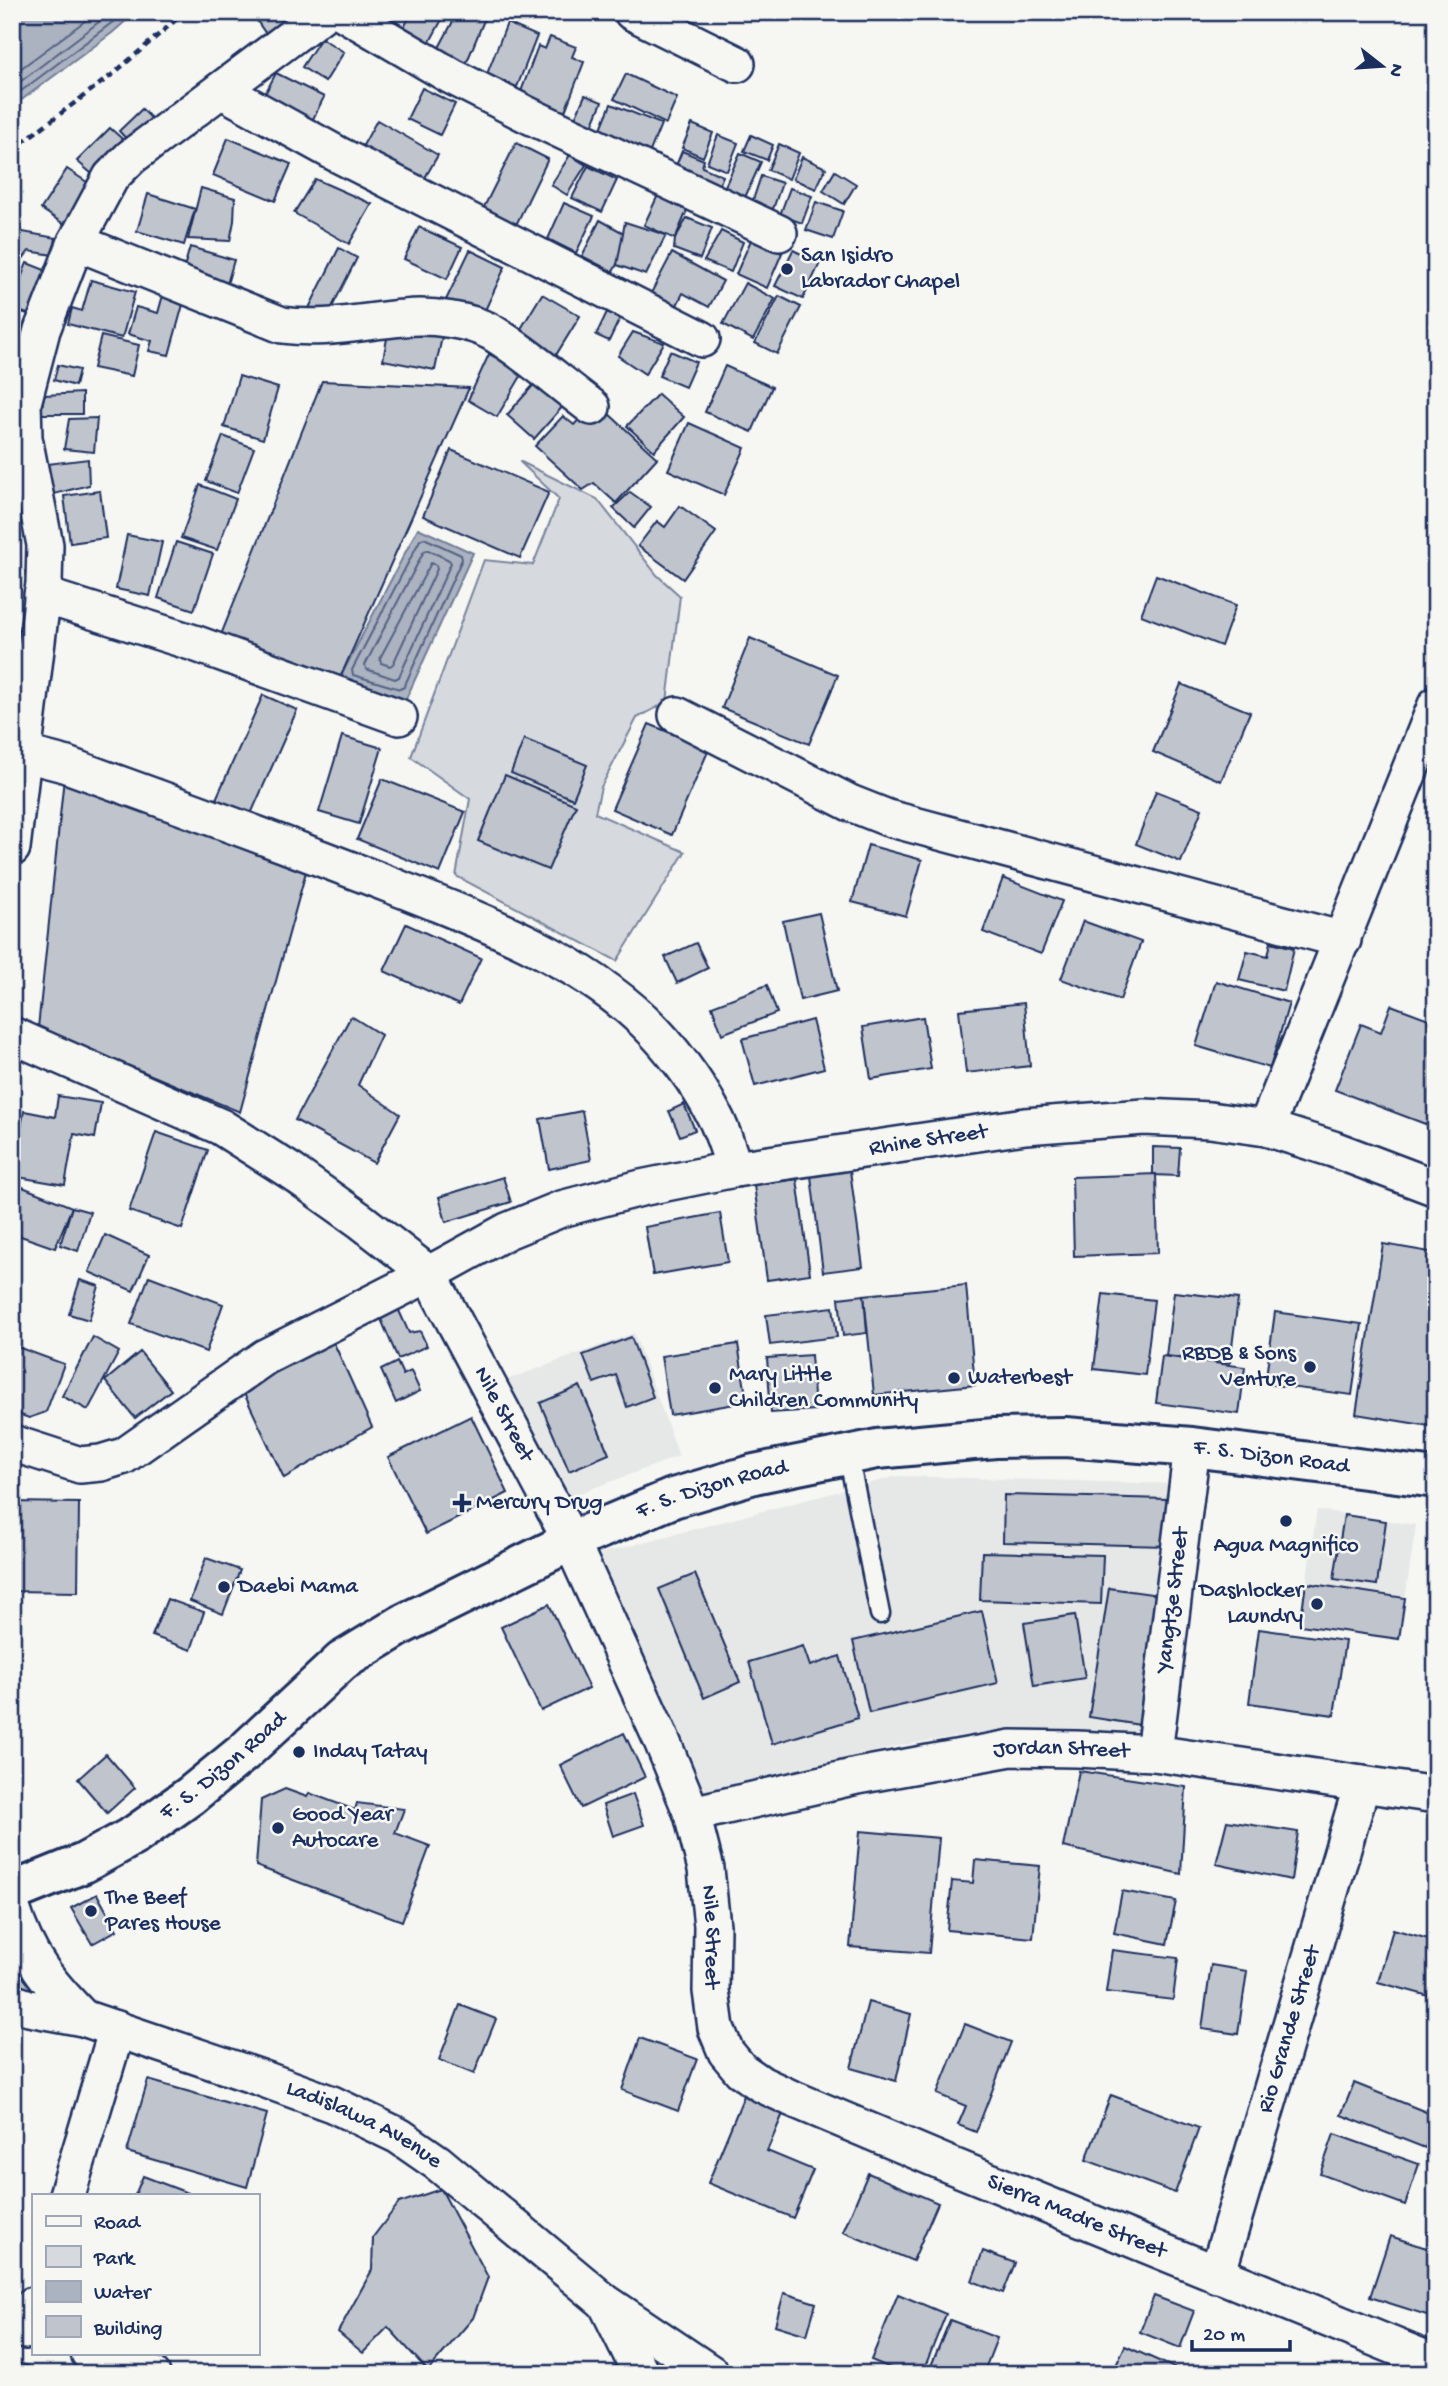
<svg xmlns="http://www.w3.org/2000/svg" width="1448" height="2386" font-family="'Gochi Hand',sans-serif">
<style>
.built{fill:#e6e7e7}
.green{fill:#d6d9dd;stroke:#78849e;stroke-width:2}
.water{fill:#abb2c0;stroke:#717e99;stroke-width:2}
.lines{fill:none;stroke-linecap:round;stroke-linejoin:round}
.shore{stroke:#556385;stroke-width:2}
.building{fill:#c0c4cd;stroke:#1b2f5e;stroke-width:2}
.lane-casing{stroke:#1b2f5e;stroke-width:23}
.street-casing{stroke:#1b2f5e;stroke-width:40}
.primary-casing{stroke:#1b2f5e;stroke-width:44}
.path{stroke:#1b2f5e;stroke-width:4.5;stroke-dasharray:7 5;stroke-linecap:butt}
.lane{stroke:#f6f6f2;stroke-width:18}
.street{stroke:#f6f6f2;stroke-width:35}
.primary{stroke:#f6f6f2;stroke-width:38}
.poi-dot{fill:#1b2f5e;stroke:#f6f6f2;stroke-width:2.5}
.labels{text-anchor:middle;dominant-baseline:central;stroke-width:5;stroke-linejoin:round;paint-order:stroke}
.poi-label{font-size:23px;fill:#1b2f5e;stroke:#f6f6f2;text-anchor:start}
.street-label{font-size:23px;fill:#1b2f5e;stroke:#f6f6f2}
</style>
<rect width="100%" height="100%" fill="#f6f6f2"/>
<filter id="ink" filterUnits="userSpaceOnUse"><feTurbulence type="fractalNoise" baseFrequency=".0143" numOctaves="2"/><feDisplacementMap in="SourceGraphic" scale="14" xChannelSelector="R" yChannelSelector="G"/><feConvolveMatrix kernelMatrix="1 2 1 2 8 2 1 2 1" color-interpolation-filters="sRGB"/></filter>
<g filter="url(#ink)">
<g class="built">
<polygon points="634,1333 679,1456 567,1498 507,1380"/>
<polygon points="898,1476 1176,1484 1144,1737 1012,1728 902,1745 701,1792 591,1556"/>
<polygon points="1317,1510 1416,1525 1399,1639 1300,1625"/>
</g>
<polygon class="green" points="519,461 597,499 657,575 680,596 667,702 637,718 601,787 595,813 685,852 617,961 456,876 470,799 411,757 484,560 533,565 559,499"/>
<g class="water">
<polygon points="12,12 136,12 112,33 12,107"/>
<polygon points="418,528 473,553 406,699 340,678"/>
</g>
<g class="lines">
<g class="shore">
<polyline points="12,75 97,12"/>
<polyline points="12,88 112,12"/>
<polyline points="12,98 126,12"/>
<polygon points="424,538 461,555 462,559 404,687 400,689 353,675 352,670 420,540"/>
<polygon points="428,550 449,560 451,563 399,677 395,679 366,669 365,665 424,551"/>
<polygon points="431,563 436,565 437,569 393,664 390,666 381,663 380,658"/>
</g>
</g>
<g class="building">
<polygon points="251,12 281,12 288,23 268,37"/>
<polygon points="412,12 446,12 426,49 399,37"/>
<polygon points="458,12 487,13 464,69 434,57"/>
<polygon points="507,23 537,36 517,87 487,74"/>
<polygon points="550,37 576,47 572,57 584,62 564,114 519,97 538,46 545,49"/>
<polygon points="321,38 344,52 325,82 302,67"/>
<polygon points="276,73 324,97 307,131 258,107"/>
<polygon points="626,74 677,98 666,124 614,99"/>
<polygon points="422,88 455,104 440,135 407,119"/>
<polygon points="585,95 602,102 592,126 575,118"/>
<polygon points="611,104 661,124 647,159 597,138"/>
<polygon points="142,109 154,121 131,144 119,131"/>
<polygon points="377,120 438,155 422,183 361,149"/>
<polygon points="692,124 713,133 703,157 682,148"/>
<polygon points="110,128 129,145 99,180 77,161"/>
<polygon points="718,135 738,143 727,171 707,163"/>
<polygon points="751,135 773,145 767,160 744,151"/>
<polygon points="228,138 291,164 275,201 213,175"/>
<polygon points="516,143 548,159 516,225 483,209"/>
<polygon points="779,144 799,153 789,179 768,170"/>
<polygon points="682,151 704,160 702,167 723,176 716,192 673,173"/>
<polygon points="740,153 761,162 742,204 721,195"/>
<polygon points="570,155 586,165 567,195 551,185"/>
<polygon points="802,157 826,168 816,189 793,179"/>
<polygon points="588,166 617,180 602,212 572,198"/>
<polygon points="67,169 96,188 70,228 41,209"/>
<polygon points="835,171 856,184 844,204 823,191"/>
<polygon points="761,176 782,183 773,209 752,203"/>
<polygon points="315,179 372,204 349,244 294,213"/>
<polygon points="201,188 235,198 234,221 230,241 188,239"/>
<polygon points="790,188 812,196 802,223 780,215"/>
<polygon points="148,194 195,209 184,245 137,231"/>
<polygon points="658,195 688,208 675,239 644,225"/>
<polygon points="816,202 843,211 833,239 806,230"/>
<polygon points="564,203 594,216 576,253 548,239"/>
<polygon points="687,218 712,228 700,259 674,249 675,239"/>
<polygon points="600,220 631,237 613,272 582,256"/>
<polygon points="625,222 666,235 646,275 617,265"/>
<polygon points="419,227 462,247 447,279 404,259"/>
<polygon points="12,230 56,238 53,255 29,251 19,264 12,263"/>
<polygon points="721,231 743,242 731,272 704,261"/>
<polygon points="751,240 782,253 767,288 736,274"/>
<polygon points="190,247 234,260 225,291 181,278"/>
<polygon points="339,248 357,258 325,321 305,316"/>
<polygon points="470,250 505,267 481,319 445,302"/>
<polygon points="793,250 820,263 803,299 775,286"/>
<polygon points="672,253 723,281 709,307 683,293 675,309 650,295"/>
<polygon points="27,263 50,272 34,316 12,309 12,301"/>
<polygon points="91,280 135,292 122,338 68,324 72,308 82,311"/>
<polygon points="745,283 775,299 753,340 723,324"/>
<polygon points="542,294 580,316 556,355 519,332"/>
<polygon points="163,295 184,301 169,355 149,351 152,341 128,334 136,307 158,313"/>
<polygon points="779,296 801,307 777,354 755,343"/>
<polygon points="607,312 620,318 609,341 596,335"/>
<polygon points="390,322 443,332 435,370 383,360"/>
<polygon points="633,332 664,343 645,374 618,356"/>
<polygon points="12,335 22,338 12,373"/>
<polygon points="101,336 139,345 132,376 93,368"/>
<polygon points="670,351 696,362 685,387 659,376"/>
<polygon points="489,354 524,371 497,417 468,400"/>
<polygon points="58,365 79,370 75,386 54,380"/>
<polygon points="725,366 772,387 752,432 705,412"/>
<polygon points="239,376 278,388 263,439 224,427"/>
<polygon points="322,381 469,388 340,678 221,635"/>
<polygon points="537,381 564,405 534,439 507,415"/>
<polygon points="82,393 82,414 41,414 44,395"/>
<polygon points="658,394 684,417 654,451 627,426"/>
<polygon points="585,413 597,425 608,413 657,458 616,503 594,483 583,490 535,446 563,416 574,425"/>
<polygon points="97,418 94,452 64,449 69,419"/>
<polygon points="689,423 745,448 724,495 668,470"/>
<polygon points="223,436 254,448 237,493 206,481"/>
<polygon points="451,450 549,492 520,558 423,516"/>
<polygon points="88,459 89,485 54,494 47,464"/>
<polygon points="200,485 236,499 217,550 181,538"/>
<polygon points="100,491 106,538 70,543 64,496"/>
<polygon points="630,492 651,507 634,528 613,508"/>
<polygon points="680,506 716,532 683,579 638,546 657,521 665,527"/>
<polygon points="127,535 162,542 150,596 116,589"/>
<polygon points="176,542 213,554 194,610 158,598"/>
<polygon points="1156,575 1236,605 1221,646 1141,615"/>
<polygon points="750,638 838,675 809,744 722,708"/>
<polygon points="1181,684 1250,712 1221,781 1153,752"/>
<polygon points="263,695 297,710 251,814 216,799"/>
<polygon points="649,724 709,749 672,835 612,809"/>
<polygon points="342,736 382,748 359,824 319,812"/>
<polygon points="524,739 587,765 573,799 511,773"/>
<polygon points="65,768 310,857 240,1112 38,1028"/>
<polygon points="505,775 576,805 548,870 478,841"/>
<polygon points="382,779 465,812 440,873 357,839"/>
<polygon points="1156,791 1202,809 1181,862 1136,844"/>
<polygon points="868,845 922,860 906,916 852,902"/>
<polygon points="1003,878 1062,901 1041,954 983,932"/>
<polygon points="819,913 837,991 800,1000 783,921"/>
<polygon points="1083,921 1141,942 1120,1000 1061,979"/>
<polygon points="406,924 481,958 459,1005 384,971"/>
<polygon points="1271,942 1294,948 1284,991 1239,980 1247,951 1268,956"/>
<polygon points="696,943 708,968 677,983 665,957"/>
<polygon points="1216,981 1289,1003 1270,1068 1196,1046"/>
<polygon points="767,985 777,1013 722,1034 712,1006"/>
<polygon points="1024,1003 1030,1066 966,1073 959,1010"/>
<polygon points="1391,1005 1434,1021 1436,1016 1436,1128 1335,1090 1361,1024 1381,1032"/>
<polygon points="351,1016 381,1035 358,1085 400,1114 374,1163 295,1120"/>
<polygon points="923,1017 931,1069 871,1079 863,1027"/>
<polygon points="812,1020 824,1068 755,1086 742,1039"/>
<polygon points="58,1096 101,1103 95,1138 74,1134 65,1185 12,1176 24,1111 55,1117"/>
<polygon points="684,1104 695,1130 680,1136 669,1111"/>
<polygon points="582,1111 591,1160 549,1169 540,1119"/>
<polygon points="156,1132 208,1150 182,1229 129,1211"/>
<polygon points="1153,1147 1180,1148 1178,1176 1153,1175"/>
<polygon points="849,1163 863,1267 823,1272 810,1168"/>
<polygon points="1156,1174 1158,1253 1074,1256 1072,1177"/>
<polygon points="503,1177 511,1202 446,1222 439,1197"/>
<polygon points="797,1179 810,1274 767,1280 754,1185"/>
<polygon points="20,1186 72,1207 55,1248 12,1233 12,1208"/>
<polygon points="72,1207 90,1212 78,1251 60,1245"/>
<polygon points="720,1213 728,1262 653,1275 645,1227"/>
<polygon points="105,1235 149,1255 133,1291 89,1272"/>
<polygon points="1383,1244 1436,1253 1436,1427 1356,1414"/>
<polygon points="149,1276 223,1304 206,1352 131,1324"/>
<polygon points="80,1280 99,1286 89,1320 69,1314"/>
<polygon points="966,1285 975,1385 874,1395 864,1295"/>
<polygon points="1174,1292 1238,1299 1230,1363 1166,1356"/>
<polygon points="1103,1294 1154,1300 1145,1375 1094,1369"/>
<polygon points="864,1295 867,1333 843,1336 839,1298"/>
<polygon points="396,1304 409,1333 420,1331 427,1346 398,1359 378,1312"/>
<polygon points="833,1307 837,1337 770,1345 766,1315"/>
<polygon points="1275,1312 1362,1324 1352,1395 1265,1384"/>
<polygon points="93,1337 119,1352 88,1410 62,1396"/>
<polygon points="631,1337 653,1397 627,1407 616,1375 594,1383 583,1355"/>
<polygon points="333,1341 372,1427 284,1478 241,1387"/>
<polygon points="738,1344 747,1402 670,1415 661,1356"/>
<polygon points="12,1345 64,1364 46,1412 29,1418 12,1412"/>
<polygon points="140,1352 171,1390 135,1418 105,1381"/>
<polygon points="811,1355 815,1410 771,1413 767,1358"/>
<polygon points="1162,1356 1245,1367 1239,1414 1156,1403"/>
<polygon points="397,1362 403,1375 411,1371 420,1391 396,1403 381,1370"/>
<polygon points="580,1386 609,1454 569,1471 540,1403"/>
<polygon points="471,1416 508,1493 426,1534 388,1457"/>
<polygon points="1004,1495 1168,1499 1167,1546 1003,1542"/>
<polygon points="12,1502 79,1503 78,1592 12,1591"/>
<polygon points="1344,1515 1386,1521 1377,1585 1334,1579"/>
<polygon points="982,1552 1103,1555 1101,1604 980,1600"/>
<polygon points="206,1558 240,1570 223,1614 190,1601"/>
<polygon points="695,1574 740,1682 704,1698 659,1589"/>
<polygon points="1306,1583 1405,1598 1399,1639 1300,1625"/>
<polygon points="1109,1588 1159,1595 1140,1725 1089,1717"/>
<polygon points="167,1599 204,1612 191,1650 152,1636"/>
<polygon points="549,1604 589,1688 541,1711 501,1627"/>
<polygon points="982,1611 998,1683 869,1713 853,1641"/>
<polygon points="1075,1615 1085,1678 1034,1686 1024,1623"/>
<polygon points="1259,1629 1345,1641 1334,1715 1249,1703"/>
<polygon points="803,1646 810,1666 840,1656 858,1718 772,1744 749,1662"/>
<polygon points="624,1733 645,1777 581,1808 560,1765"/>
<polygon points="106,1754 135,1788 107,1813 78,1779"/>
<polygon points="1079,1771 1186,1787 1181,1874 1063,1847"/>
<polygon points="285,1789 307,1797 309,1793 355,1810 357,1803 404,1809 395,1833 430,1846 402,1921 256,1866 261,1800"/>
<polygon points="633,1794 644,1825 613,1836 603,1805"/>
<polygon points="1227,1821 1298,1832 1291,1880 1216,1864"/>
<polygon points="860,1831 939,1838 929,1953 850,1947"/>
<polygon points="975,1860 1040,1866 1033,1938 947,1930 952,1881 973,1883"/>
<polygon points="1122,1891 1176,1901 1167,1944 1114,1933"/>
<polygon points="97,1894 117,1930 92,1944 71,1908"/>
<polygon points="1393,1929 1436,1941 1436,1998 1378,1982"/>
<polygon points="1112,1950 1178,1958 1173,2000 1106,1992"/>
<polygon points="14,1960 47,1989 35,2004 12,1985"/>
<polygon points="1211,1965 1247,1971 1238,2034 1202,2029"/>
<polygon points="868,2002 911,2014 896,2081 851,2068"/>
<polygon points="460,2005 496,2019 474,2074 439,2060"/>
<polygon points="965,2024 1011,2042 976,2132 958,2125 966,2106 937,2094"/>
<polygon points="640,2038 697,2059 678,2111 622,2090"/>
<polygon points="148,2080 267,2114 247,2187 127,2152"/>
<polygon points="1354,2083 1436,2116 1436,2123 1425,2148 1341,2115"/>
<polygon points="745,2093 785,2109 767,2151 813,2170 793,2218 708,2183"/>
<polygon points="1111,2095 1199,2128 1175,2193 1086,2160"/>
<polygon points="1334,2134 1419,2164 1405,2205 1320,2174"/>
<polygon points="868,2173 938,2203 913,2261 843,2232"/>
<polygon points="143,2176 193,2195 135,2195"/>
<polygon points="441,2189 488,2277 473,2318 428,2371 388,2327 363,2353 338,2332 372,2270 373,2237 399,2203"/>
<polygon points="1390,2236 1436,2251 1436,2318 1370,2297"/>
<polygon points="983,2251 1015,2263 1003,2293 972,2281"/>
<polygon points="784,2293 816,2303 807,2335 775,2325"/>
<polygon points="898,2294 946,2314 922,2374 905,2374 871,2360"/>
<polygon points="1154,2296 1194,2311 1180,2348 1140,2332"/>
<polygon points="950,2320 997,2338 983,2374 928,2373"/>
<polygon points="1125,2346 1177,2369 1175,2374 1112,2374"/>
<polygon points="12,2361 28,2366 26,2374 12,2374"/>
</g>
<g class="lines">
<g class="lane-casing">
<polyline id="lane" points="848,1454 880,1614"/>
</g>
<g class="street-casing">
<g id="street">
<polyline points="342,12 451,76 528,115 779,233"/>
<polyline points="632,12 737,64"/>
<polyline points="221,90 337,154 702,339"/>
<path d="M76,242L282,325C324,331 363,321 404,318C430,315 471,320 493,333C527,354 560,383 592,407"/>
<polyline points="42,595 194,643 399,717"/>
<polyline points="677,715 850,803 888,818 1343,940"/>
<path d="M22,753L64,764C174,804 284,843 393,886C481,921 574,955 644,1021C670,1046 698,1083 714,1115C723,1131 728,1151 735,1169"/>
<polyline points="12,848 44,583 45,545 24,438 23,403 42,330 76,242 111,177 131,157 325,12"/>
<path id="s1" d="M12,1035L221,1127L292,1172L361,1221L429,1274L571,1541L662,1741L692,1814L706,1869L712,1926L711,1991L716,2028L726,2052L741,2070L761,2084L791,2098L950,2165L1436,2363"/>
<polyline points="1266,1128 1436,705"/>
<path id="s2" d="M12,1443L80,1465L101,1463L124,1456L265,1357L429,1274L507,1231L561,1209L641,1188L735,1169L1025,1126L1144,1117L1210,1120L1266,1128L1333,1149L1436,1188"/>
<path id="s3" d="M1154,1753L1192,1447"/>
<path id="s4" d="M692,1814L857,1776L1011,1748L1077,1749L1154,1753L1436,1795"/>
<path d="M12,1908C27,1957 48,1982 83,2018"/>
<path id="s5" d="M12,2002L29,2008L83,2018L261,2078L332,2104L399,2136L438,2163L605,2302L712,2374"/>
<polyline points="67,2195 117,2029"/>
<path id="s6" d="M1217,2275L1362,1784"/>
<polyline points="607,2305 641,2374"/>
<polyline points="25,2331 33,2305"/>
<polyline points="89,2353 152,2374"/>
</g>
</g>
<g class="primary-casing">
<g id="primary">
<path id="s7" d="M12,1892L84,1863L135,1835L190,1796L244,1752L342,1661L403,1624L571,1541L673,1498L754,1474L877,1449L995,1438L1065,1437L1192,1447L1436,1478"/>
</g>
</g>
<polyline class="path" points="12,150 113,74 185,12"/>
<use href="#lane" class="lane"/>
<use href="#street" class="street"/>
<use href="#primary" class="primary"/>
</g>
</g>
<g class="poi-dot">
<circle cx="787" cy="269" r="7"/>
<circle cx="1310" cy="1367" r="7"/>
<circle cx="954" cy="1378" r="7"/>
<circle cx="715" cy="1388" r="7"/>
<path d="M458.5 1492.5h7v7h7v7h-7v7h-7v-7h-7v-7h7z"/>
<circle cx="1286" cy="1521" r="7"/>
<circle cx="224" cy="1587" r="7"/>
<circle cx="1317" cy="1604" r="7"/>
<circle cx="299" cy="1752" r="7"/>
<circle cx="278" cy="1828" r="7"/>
<circle cx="91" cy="1911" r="7"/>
</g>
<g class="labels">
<g class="poi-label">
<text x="801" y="256">San Isidro<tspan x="801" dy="26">Labrador Chapel</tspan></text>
<text x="1296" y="1354" text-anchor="end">RBDB &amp; Sons<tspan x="1296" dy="26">Venture</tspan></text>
<text x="729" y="1375">Mary Little<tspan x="729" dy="26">Children Community</tspan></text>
<text x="968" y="1378">Waterbest</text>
<text x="476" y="1503">Mercury Drug</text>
<text x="1286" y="1546" text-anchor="middle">Agua Magnifico</text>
<text x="238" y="1587">Daebi Mama</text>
<text x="1303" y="1591" text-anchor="end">Dashlocker<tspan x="1303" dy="26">Laundry</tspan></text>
<text x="313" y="1752">Inday Tatay</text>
<text x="292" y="1815">Good Year<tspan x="292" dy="26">Autocare</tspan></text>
<text x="105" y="1898">The Beef<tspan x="105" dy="26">Pares House</tspan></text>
</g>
<g class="street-label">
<text stroke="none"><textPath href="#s2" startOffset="994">Rhine Street</textPath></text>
<text stroke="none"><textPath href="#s1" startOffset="642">Nile Street</textPath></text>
<text stroke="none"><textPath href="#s7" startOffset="1382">F. S. Dizon Road</textPath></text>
<text stroke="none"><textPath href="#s7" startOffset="816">F. S. Dizon Road</textPath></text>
<text stroke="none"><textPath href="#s3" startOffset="154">Yangtze Street</textPath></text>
<text stroke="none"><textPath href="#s4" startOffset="376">Jordan Street</textPath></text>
<text stroke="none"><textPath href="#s7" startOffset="248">F. S. Dizon Road</textPath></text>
<text stroke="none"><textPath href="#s1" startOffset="1209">Nile Street</textPath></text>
<text stroke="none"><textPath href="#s6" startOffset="256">Rio Grande Street</textPath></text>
<text stroke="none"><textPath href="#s5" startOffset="374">Ladislawa Avenue</textPath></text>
<text stroke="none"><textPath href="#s1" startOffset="1717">Sierra Madre Street</textPath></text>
</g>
</g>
<rect width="1448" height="2386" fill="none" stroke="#f6f6f2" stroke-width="42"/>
<rect x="21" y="21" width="1406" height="2344" fill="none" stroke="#1b2f5e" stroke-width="2.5" filter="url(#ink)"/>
<rect x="32" y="2194" width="228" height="161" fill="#f6f6f2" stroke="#9ea6b7" stroke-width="2"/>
<rect x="46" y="2216" width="35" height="10" fill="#f6f6f2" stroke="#9ea6b7" stroke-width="2"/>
<text x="94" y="2228" font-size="21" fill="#1b2f5e">Road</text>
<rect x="46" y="2246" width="35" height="21" fill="#d6d9dd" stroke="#9ea6b7" stroke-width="2"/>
<text x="94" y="2264" font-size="21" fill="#1b2f5e">Park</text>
<rect x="46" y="2281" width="35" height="21" fill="#abb2c0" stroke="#9ea6b7" stroke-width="2"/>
<text x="94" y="2298" font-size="21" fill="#1b2f5e">Water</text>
<rect x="46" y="2316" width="35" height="21" fill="#c0c4cd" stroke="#9ea6b7" stroke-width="2"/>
<text x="94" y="2334" font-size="21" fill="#1b2f5e">Building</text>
<g transform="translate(1382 66) rotate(107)" stroke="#f6f6f2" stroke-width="5" paint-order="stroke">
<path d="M0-5L12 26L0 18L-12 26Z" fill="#1b2f5e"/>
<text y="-10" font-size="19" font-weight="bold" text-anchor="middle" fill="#1b2f5e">N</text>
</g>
<path d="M1192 2340v10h98v-10" fill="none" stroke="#1b2f5e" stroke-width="3.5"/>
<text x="1203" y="2340" font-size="21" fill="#1b2f5e" stroke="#f6f6f2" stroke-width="5" paint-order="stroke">20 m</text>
</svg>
